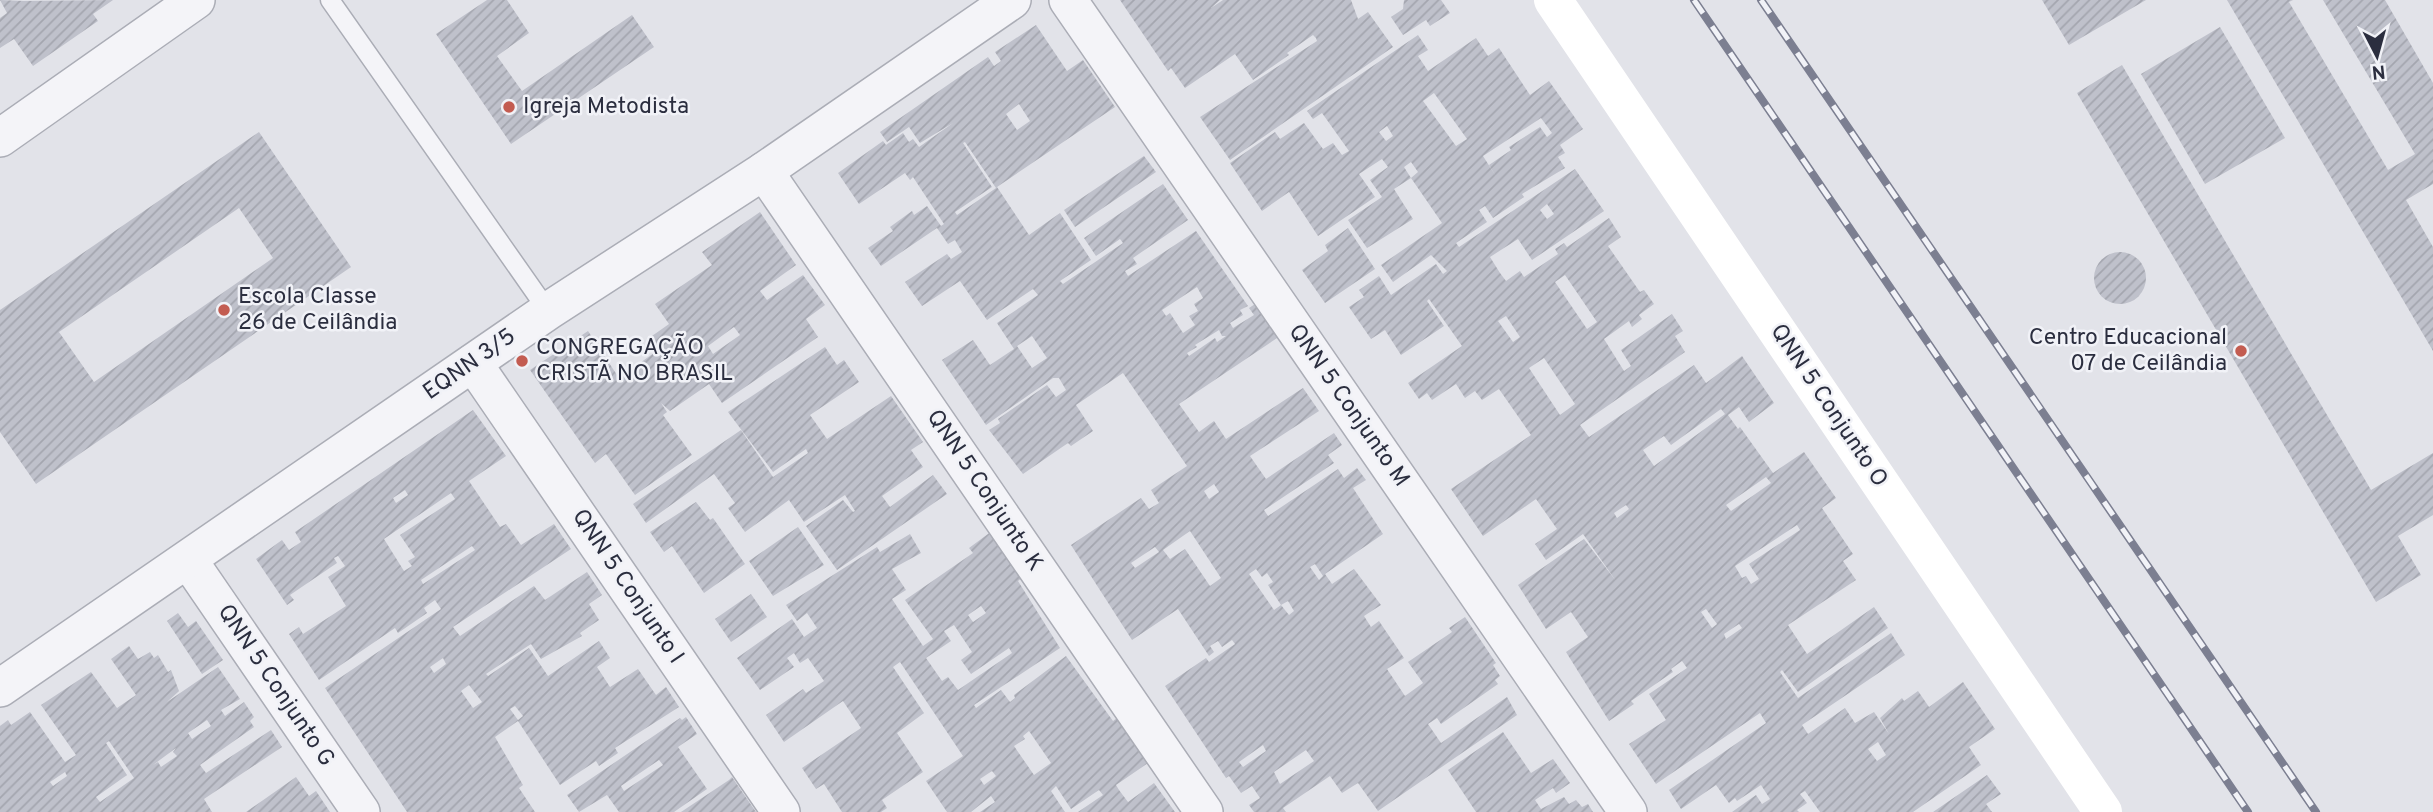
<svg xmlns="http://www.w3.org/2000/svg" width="2433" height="812" font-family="Overpass,sans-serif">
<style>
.building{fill:url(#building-hatch);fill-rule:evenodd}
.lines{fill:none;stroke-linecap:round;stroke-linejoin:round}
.lane-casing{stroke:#abadb6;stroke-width:21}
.street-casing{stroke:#abadb6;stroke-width:40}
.lane{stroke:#f4f4f8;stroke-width:18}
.street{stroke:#f4f4f8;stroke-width:37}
.secondary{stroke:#fff;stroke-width:38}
.rail-casing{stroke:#7c7f91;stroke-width:8}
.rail{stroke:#f1f2f7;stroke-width:5;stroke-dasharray:16;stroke-linecap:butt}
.poi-dot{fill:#c35c51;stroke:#f1f2f7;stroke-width:2.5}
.labels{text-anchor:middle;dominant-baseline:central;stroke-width:5;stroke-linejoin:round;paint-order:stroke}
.poi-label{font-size:23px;fill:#2b2e3f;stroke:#f1f2f7;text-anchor:start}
.street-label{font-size:23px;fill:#2b2e3f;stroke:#f1f2f7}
</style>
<defs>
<pattern id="building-hatch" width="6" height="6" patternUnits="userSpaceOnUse" patternTransform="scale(1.75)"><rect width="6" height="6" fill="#bfc1cb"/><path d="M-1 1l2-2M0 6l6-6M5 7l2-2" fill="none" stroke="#a4a6af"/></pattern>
</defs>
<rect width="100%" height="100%" fill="#e2e3e9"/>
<g class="building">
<polygon points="0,0 24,1 113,0 93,14 98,21 33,66 14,39 0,48 0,18 7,13"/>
<polygon points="487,0 507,0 529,33 497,56 522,91 632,15 654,47 511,144 436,34"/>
<polygon points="1120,0 1220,0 1211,8 1223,0 1351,0 1358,19 1368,12 1393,47 1230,160 1200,117 1317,41 1316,38 1313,35 1287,53 1289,55 1253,80 1235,54 1185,88 1171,68 1168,71"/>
<polygon points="1404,0 1441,0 1450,13 1430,26 1426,20 1403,35 1391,17 1403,9"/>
<polygon points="2042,0 2146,0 2069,45"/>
<polygon points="2227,0 2293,0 2289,2 2388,170 2415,154 2323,0 2385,0 2433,83 2433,184 2406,200 2433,247 2433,351"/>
<path d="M1036,25L1067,71L1083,60L1115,107L997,187L1029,235L1060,213L1091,260L1060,281L1063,284L1123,243L1120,239L1096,256L1084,238L1163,184L1188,220L1133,258L1137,264L1125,271L1128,276L1196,231L1248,306L1240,310L1243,315L1230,323L1233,328L1254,315L1249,308L1258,302L1280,336L1179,404L1199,432L1214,421L1226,439L1303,388L1319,411L1250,456L1266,479L1334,433L1342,445L1328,455L1334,463L1264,510L1268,516L1338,469L1344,478L1357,468L1366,480L1353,488L1383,534L1325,574L1332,584L1354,569L1381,605L1364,616L1371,627L1379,621L1404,658L1387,669L1405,696L1423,683L1408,662L1452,632L1449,628L1465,617L1496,663L1493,665L1500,676L1495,680L1498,684L1441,724L1437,718L1428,724L1441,743L1507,697L1517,715L1378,811L1358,783L1342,793L1330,776L1283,808L1286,812H1254L1249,805L1260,798L1252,786L1241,793L1229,776L1226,778L1165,686L1206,658L1209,662L1235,644L1232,640L1222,647L1218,641L1210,646L1214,652L1209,656L1178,609L1132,640L1071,545L1141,498L1149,509L1159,503L1151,490L1187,466L1123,373L1076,405L1093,431L1071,446L1068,443L1023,474L989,430L1000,423L998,419L1047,385L1056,397L1066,390L1059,378H1053L986,425L942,360L973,340L990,365L1014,349L997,323L1038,295L1033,289L987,320L960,281L922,306L905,282L947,254L951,259L962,252L955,240L948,244L937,228L881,266L868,248L893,231L890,227L912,211L914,215L927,206L941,226L944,224L913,177L910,180L905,173L859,204L838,173L883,141L886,145L903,133L909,142L913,139L919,147L953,123L920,143L909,127L887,142L880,132L988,57L994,66L1001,61L995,52ZM1019,104L1030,121L1017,130L1006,114ZM965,142L996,188L957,215L955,212L992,187L963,143ZM1197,287L1203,298L1194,304L1198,311L1189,316L1195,325L1183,333L1170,313L1166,316L1162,310ZM1219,330L1222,336H1226L1217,342L1215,338L1189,356L1187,353L1197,347L1195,345ZM1032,336L1047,358L1032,368L1017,346ZM1214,484L1219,492L1209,499L1204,491ZM1190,531L1221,578L1210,586L1185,549L1170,559L1163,550ZM1155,547L1159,552L1135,568L1131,563ZM1315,564L1323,576L1319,580L1310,567ZM1256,569L1262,577L1267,573L1273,582L1268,585L1281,605L1288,601L1294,611L1289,615L1281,605L1274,610L1249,574ZM1263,745L1266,751L1243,767L1239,762ZM1306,750L1314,761L1280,784L1274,772Z"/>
<polygon points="2220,27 2285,138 2205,184 2141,74"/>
<path d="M1418,35L1428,50L1418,56L1428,71L1476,38L1488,56L1499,48L1530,95L1549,81L1583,129L1560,145L1565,153L1558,157L1565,168L1522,194L1524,197L1493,218L1485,206L1479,210L1487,222L1456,243L1459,247L1575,169L1604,211L1532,260L1518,239L1490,257L1500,273L1506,281L1520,271L1524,277L1558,254L1555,249L1564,243L1567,247L1609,218L1621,237L1608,246L1640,292L1644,290L1654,304L1639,315L1642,319L1632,327L1629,321L1604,339L1624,371L1631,366L1621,350L1672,314L1683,331L1675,336L1685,352L1580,425L1589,437L1694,365L1706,383L1742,356L1774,403L1749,422L1739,407L1728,415L1738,429L1740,427L1773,473L1804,452L1836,498L1822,508L1853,554L1843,561L1856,580L1788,625L1807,654L1874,607L1888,628L1798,692L1782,670L1780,672L1798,698L1891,633L1905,655L1802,725L1808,734L1845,708L1855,723L1874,712L1889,734L1880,718L1902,698L1904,701L1918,691L1929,707L1963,682L1995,729L1969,747L1981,765L1913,812H1820L1805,791L1800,794L1807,803L1797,810L1799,812H1732L1756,795L1762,804L1770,799L1761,785L1737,801L1735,798L1729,803L1716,785L1681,809L1669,790L1766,723L1760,713L1656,784L1629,744L1666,720L1649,694L1687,668L1682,661L1671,669L1673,672L1631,701L1634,704L1609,721L1566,652L1588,637L1571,612L1546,629L1518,585L1584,539L1616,581L1583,534L1546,560L1535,544L1557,529L1536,499L1483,536L1451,489L1531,435L1499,389L1482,400L1475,391L1465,398L1456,384L1432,400L1427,393L1419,399L1408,383L1462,346L1429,299L1427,301L1444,326L1401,355L1385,330L1371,339L1349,307L1364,297L1359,290L1379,276L1391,295L1436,264L1443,274L1447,271L1431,255L1393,282L1381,265L1442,223L1411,178L1418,172L1411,162L1404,167L1411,178L1394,189L1413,219L1367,248L1348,220L1382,197L1370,180L1388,167L1382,159L1359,174L1375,197L1318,236L1289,192L1262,211L1230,163L1275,132L1280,139L1304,123L1323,149L1333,143L1342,155L1349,151L1322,113L1313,119L1307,111ZM1434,93L1467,139L1456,146L1423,101ZM1541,118L1552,133L1547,137L1540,127L1509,147L1511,150L1489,165L1497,178L1483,156ZM1387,126L1393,136L1386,141L1379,132ZM1547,204L1554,214L1547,219L1540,210ZM1565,275L1597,322L1587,329L1555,282ZM1506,316L1520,337L1513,342L1498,321ZM1544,358L1575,404L1560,415L1529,368ZM1721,409L1725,414L1654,466L1643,450L1664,436L1671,445ZM1766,477L1771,483L1731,511L1726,505ZM1626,505L1629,509L1617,518L1614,513ZM1797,525L1800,530L1749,564L1759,579L1751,584L1746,576L1742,578L1735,566ZM1706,609L1717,624L1712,628L1701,612ZM1739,624L1742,628L1726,639L1724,634ZM1878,742L1886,755L1877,761L1868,749Z"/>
<polygon points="2122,65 2371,490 2433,453 2433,515 2398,536 2421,575 2376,602 2077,93"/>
<path d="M259,132L351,267L36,484L0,432V310ZM239,208L273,258L94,382L59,332Z"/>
<polygon points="1144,156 1156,172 1075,227 1064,210"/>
<path d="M760,212L796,265L760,291L767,300L803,275L825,305L806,319L818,337L722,403L709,384L670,411L661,403L667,412L663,415L692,455L635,495L606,454L595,463L530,370L588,331L619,378L658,350L652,336L669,324L655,304L712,265L702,252ZM734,327L740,335L713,354L708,346Z"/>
<polygon points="1348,228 1375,269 1325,303 1302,270 1328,251 1325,245"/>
<circle cx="2120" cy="278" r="26"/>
<polygon points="825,347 837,365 844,360 859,382 810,415 827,439 891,396 923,442 911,450 923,467 882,496 890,507 933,475 947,494 837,570 806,526 843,500 853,512 855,511 845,495 804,522 789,500 745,532 728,508 735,503 714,474 646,523 633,504 741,430 773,477 808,453 806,449 773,472 728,412"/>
<path d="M473,410L506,456L469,481L500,527L506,524L521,545L554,524L571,549L453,627L460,636L534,586L545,600L587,572L602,595L589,604L599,620L580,633L582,636L541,659L531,644L486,674L488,676L529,648L548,676L599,641L610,658L597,667L610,687L638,669L656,695L666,687L679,707L615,748L618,753L599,766L596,761L560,785L518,721L495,737L523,785L519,788L535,812H407L325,688L441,609L435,600L424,608L427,613L398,633L395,628L319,680L289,634L299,627L303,634L346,606L328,577L345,566L338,556L334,558L337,563L290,595L294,600L287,605L256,559L282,540L289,550L301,542L295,532ZM405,490L408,495L396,503L393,498ZM451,493L455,499L400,535L415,557L408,561L412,566L404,571L384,539ZM472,546L475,550L423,584L421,580ZM443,658L446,664L434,673L430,667ZM469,685L482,702L473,708L461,691ZM515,706L523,716L518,720L510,709Z"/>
<polygon points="696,502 710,520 713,518 745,564 704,593 672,546 664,552 650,532"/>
<polygon points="798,527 824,565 773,596 749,561"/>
<path d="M992,531L1023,577L1018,581L1060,648L974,705L976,708L1001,690L1010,702L1015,698L1014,695L1066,656L1113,721L1117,718L1151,761L1116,785L1119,790L1128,802L1154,783L1175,812H1078L1103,795L1099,790L1071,809L1056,786L1051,791L1065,812H980L995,802L991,796L971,812H947L926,781L963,756L900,662L893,667L924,713L897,733L923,772L882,800L887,808L881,812H842L824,784L816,789L802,768L861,728L843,701L784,742L766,715L803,689L806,693L824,681L808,658L800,663L794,653L787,658L794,667L760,690L737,658L792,619L804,637L817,628L807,613L797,621L786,605L877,547L880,552L910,534L921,553L892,569L906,590L892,599L923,646L933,639L905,600L973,553L969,548ZM981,606L986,613L973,622L968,615ZM954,625L972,652L961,660L971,674L1009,648L1012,653L958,690L948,677L942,681L926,658L951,641L944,631ZM1029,731L1051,763L1034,775L1014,746L1025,739L1023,736ZM992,771L996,776L984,785L980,779Z"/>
<polygon points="751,594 767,617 731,642 715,619"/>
<polygon points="178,613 188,627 196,621 223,660 202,674 167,621"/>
<path d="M129,646L138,659L150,652L154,658L158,655L168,672L171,670L179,691L167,702L218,667L240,699L221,710L225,716L244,702L254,717L250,721L254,727L200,765L206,773L271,730L282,747L204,799L212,812H0V726L8,720L11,725L30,712L65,762L76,755L41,705L91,672L117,708L136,695L111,659ZM207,720L211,726L192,739L188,733ZM109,741L134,778L100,802L96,797L127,775L106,743ZM176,748L173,752L177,756L161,767L158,762L153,765ZM65,772L67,776L53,786L50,782Z"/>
<path d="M686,717L697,734L678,747L707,789L674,812H619L607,795L579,812L567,795L680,718L682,720ZM659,760L663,765L624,791L621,786Z"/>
<polygon points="1503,732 1531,773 1553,759 1570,783 1556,793 1553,788 1535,800 1541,809 1564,797 1569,804 1576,800 1582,807 1588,804 1593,812 1476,812 1448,770"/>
<polygon points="1987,775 2001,794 1986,804 1992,812 1933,812"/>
<polygon points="296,777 309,796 316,791 330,812 246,812"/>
<polygon points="732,777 756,812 681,812 729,780"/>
</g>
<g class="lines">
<g class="lane-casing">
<polyline id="lane" points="330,0 548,311"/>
</g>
<g class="street-casing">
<g id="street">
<polyline points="1068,0 1628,812"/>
<polyline points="0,138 196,0"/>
<polyline points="764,171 1204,812"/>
<polyline points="473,363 781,812"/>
<polyline points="189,561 361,812"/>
<polyline points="0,688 548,311 764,171 1012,0"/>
</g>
</g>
<use href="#lane" class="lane"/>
<use href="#street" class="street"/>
<polyline class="secondary" points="1553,0 2103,812"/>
<g class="rail-casing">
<g id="rail">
<polyline points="1694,0 2248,812"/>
<polyline points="1761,0 2316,812"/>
</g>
</g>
<use href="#rail" class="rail"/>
</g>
<g class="poi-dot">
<circle cx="509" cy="107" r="7"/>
<circle cx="224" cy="310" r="7"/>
<circle cx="2241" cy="351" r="7"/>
<circle cx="522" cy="361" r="7"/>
</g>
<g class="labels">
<g class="poi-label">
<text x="523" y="107">Igreja Metodista</text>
<text x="238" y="297">Escola Classe<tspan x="238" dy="26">26 de Ceilândia</tspan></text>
<text x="2227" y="338" text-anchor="end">Centro Educacional<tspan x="2227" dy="26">07 de Ceilândia</tspan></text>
<text x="536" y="348">CONGREGAÇÃO<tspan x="536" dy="26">CRISTÃ NO BRASIL</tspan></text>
</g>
<g class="street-label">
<text transform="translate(470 365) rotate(-35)">EQNN 3/5</text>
<text transform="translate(1348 406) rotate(55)">QNN 5 Conjunto M</text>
<text transform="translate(1828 406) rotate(56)">QNN 5 Conjunto O</text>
<text transform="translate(984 491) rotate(56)">QNN 5 Conjunto K</text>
<text transform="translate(627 587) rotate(56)">QNN 5 Conjunto I</text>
<text transform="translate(275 686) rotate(56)">QNN 5 Conjunto G</text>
</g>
</g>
<g transform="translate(2377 56) rotate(174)" stroke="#f1f2f7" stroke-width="5" paint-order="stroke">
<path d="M0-5L12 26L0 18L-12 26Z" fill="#2b2e3f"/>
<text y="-10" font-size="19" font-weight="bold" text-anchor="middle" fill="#2b2e3f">N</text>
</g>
</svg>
